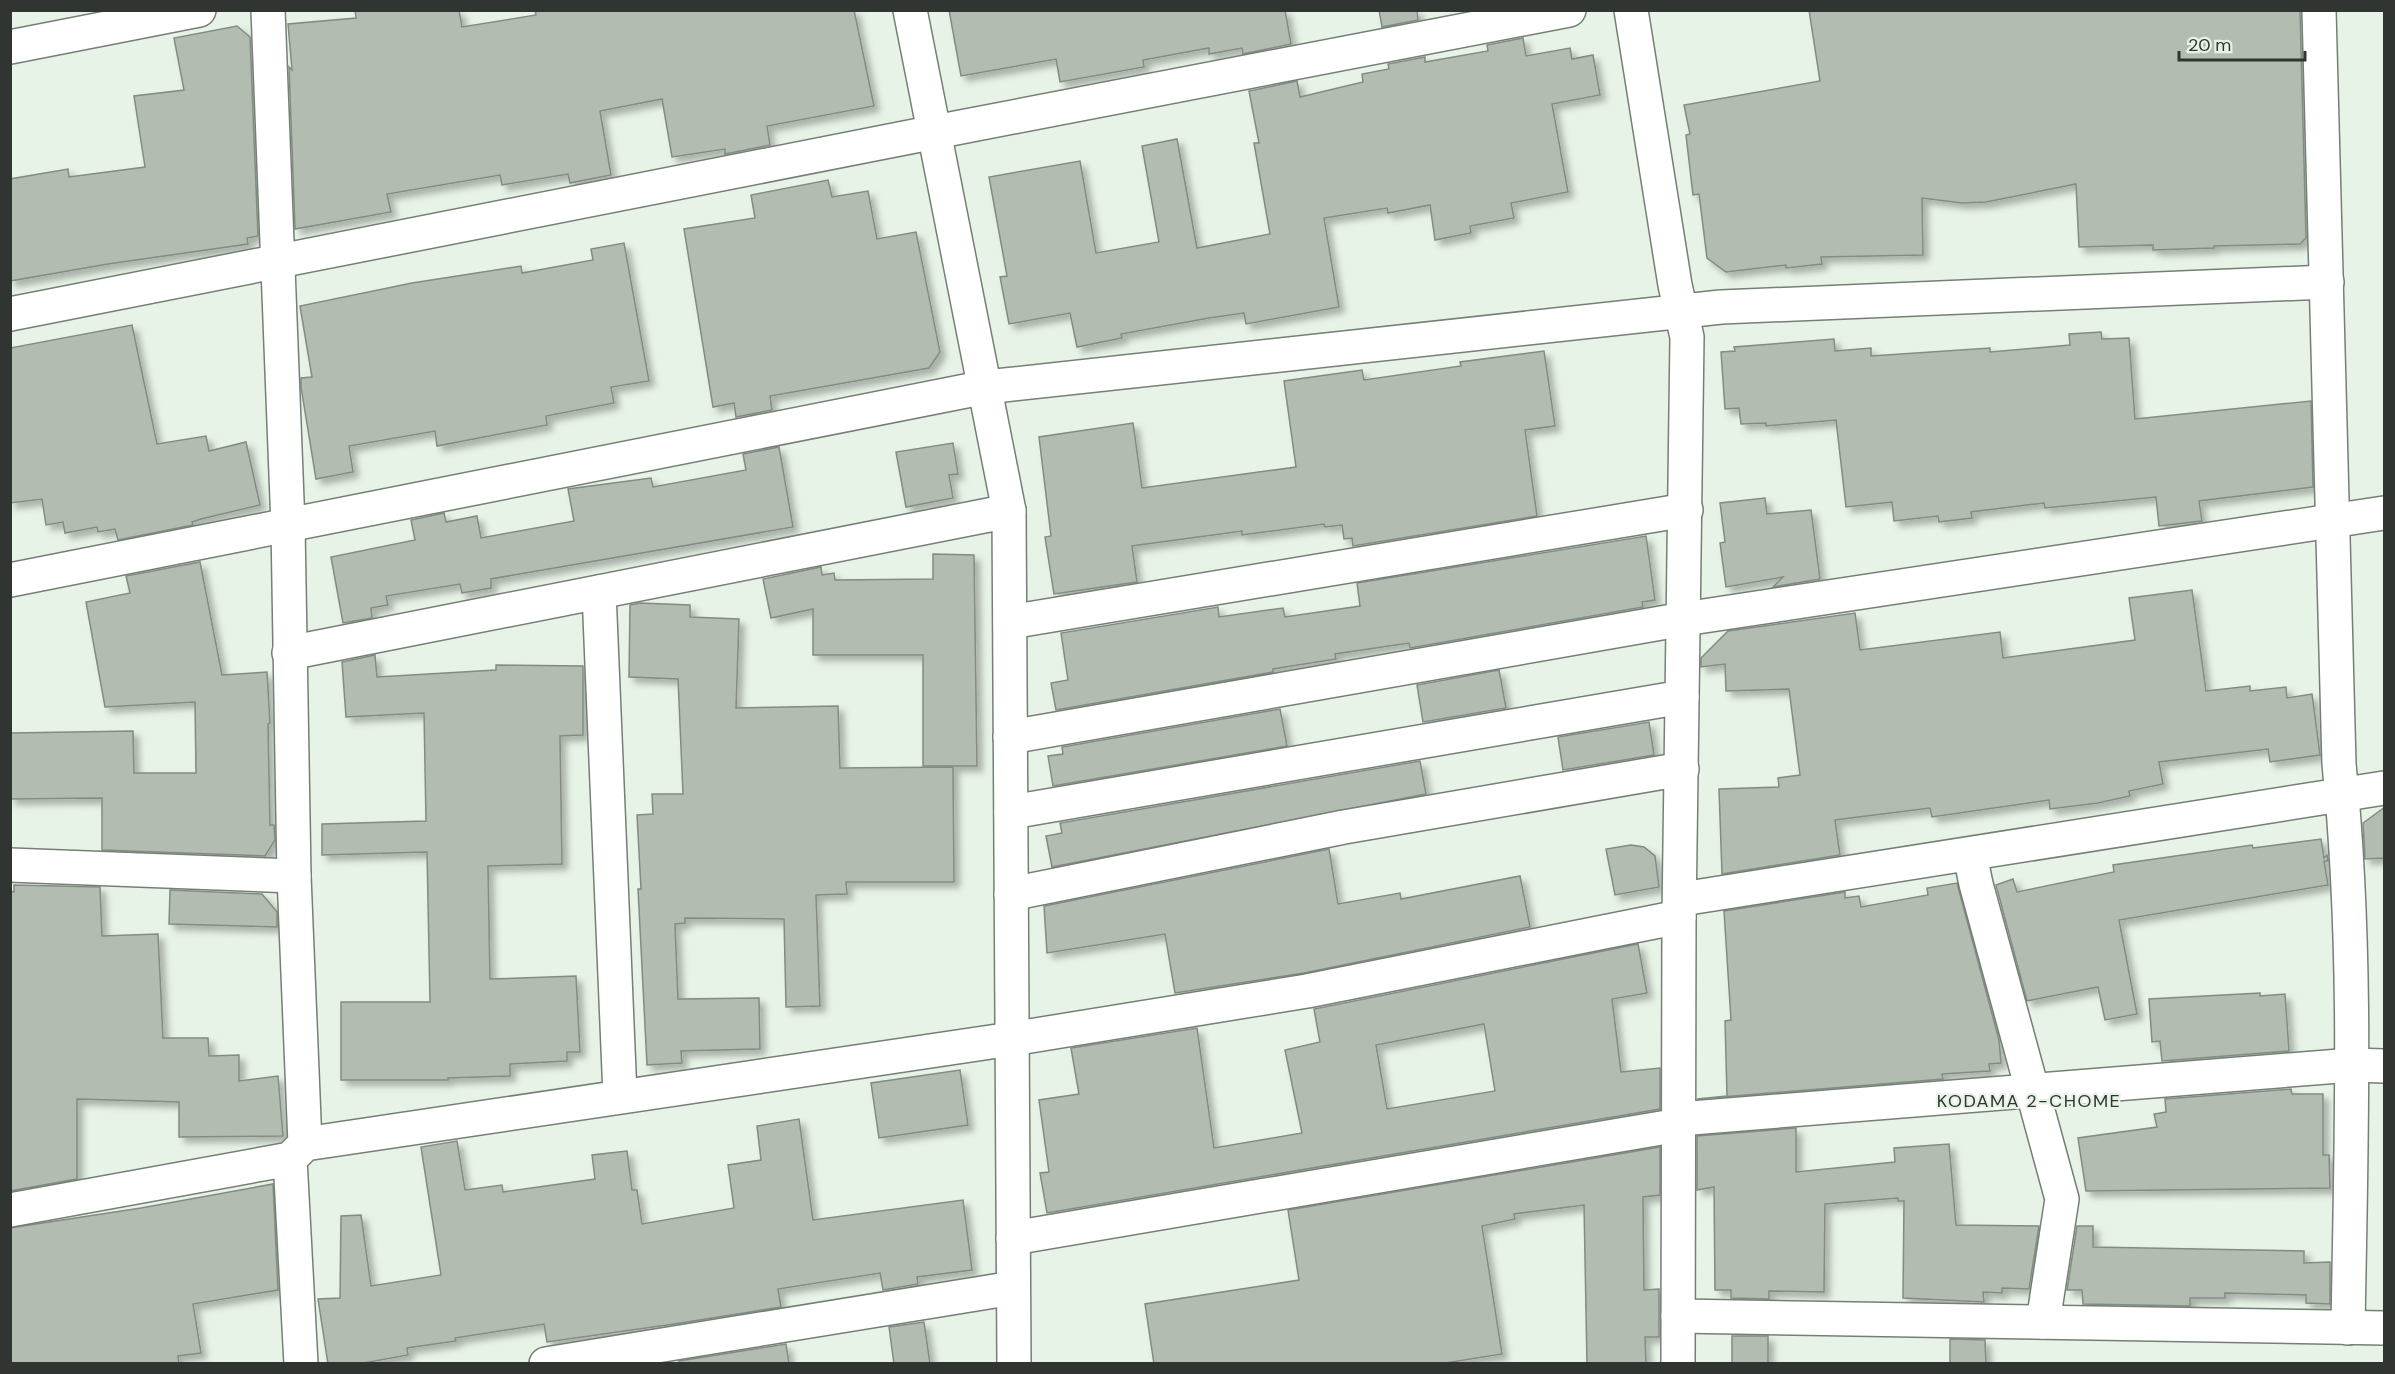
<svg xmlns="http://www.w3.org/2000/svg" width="2395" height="1374" font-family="'DM Sans',sans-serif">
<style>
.building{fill:#b2bcb1;stroke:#838c82;stroke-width:1.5;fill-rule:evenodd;filter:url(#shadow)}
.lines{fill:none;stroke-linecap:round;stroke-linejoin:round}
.minor-casing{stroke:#757f75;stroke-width:36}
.minor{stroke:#fff;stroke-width:33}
.labels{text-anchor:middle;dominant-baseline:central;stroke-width:4.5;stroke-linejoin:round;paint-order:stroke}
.neighbourhood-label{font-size:18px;letter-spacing:1.5px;fill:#313531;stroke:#e8f3e7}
</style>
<defs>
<filter id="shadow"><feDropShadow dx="5.5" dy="5.5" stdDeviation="3" flood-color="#0004"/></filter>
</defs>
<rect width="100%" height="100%" fill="#e8f3e7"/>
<g class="building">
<polygon points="355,10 459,10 462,27 536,15 535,10 854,10 874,106 767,126 770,145 725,154 725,149 672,157 662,99 600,111 611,175 570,183 568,174 502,185 500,175 387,194 391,212 295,229 289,67 292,70 288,24 356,18"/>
<polygon points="949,10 1285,10 1291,44 1243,54 1242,48 1209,54 1209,48 1143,60 1144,67 1060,82 1056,59 961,76"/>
<polygon points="1379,10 1417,10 1418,20 1382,27"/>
<polygon points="1809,10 2300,10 2306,238 2300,244 2214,246 2214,248 2153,250 2153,245 2079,247 2076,184 1986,202 1962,203 1922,198 1923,255 1821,257 1822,264 1786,268 1786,265 1726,272 1707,258 1699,194 1693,195 1686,135 1690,134 1684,105 1820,81"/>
<polygon points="237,26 250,37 258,236 247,238 248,244 108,264 10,281 10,179 68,169 69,177 145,167 134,96 184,90 174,38"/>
<polygon points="1523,38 1526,56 1570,48 1572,59 1593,55 1600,95 1552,104 1568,192 1511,203 1514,218 1470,226 1471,233 1435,240 1430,205 1388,213 1387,208 1324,218 1339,307 1246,324 1244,313 1209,318 1121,334 1122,338 1077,347 1070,313 1009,324 1000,277 1007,276 989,177 1080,161 1096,253 1159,242 1142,146 1177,139 1197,248 1270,234 1254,143 1259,143 1249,91 1297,81 1300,97 1363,82 1362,74 1389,69 1388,64 1425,57 1425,62 1488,51 1487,45"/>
<polygon points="828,180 832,197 868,191 877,239 916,232 940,352 929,368 770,396 772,410 736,417 734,403 713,407 684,229 755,218 751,195"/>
<polygon points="624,243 649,381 611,387 614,403 546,416 547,425 437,446 435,431 349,446 353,472 316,479 301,387 301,378 312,377 300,306 412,283 521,266 522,273 593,260 591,249"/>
<polygon points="132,325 157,444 206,436 209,451 246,442 260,505 201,519 192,522 193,525 118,540 115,529 98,532 97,527 65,533 63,522 46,525 42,499 10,503 10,348"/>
<polygon points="2101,332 2102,339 2129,338 2135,419 2311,401 2313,487 2199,501 2202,521 2159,526 2156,497 2045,508 2044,503 1971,512 1972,518 1939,522 1938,516 1894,521 1892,502 1846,507 1836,420 1766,426 1766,423 1741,424 1739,408 1725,409 1721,352 1735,351 1734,347 1834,339 1835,351 1871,348 1871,356 1990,348 1990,352 2070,345 2069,334"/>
<polygon points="1544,351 1555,426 1525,430 1537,516 1353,546 1352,538 1344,539 1342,525 1325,527 1324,524 1242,535 1242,531 1132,546 1137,582 1054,594 1045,537 1051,536 1039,437 1133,423 1142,488 1296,467 1284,381 1362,370 1364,380 1461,366 1460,362"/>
<polygon points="953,443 958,474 949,475 953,498 906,507 896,452"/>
<polygon points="779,447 793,527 491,579 491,588 462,593 460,584 386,596 388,605 371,608 372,618 343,623 331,557 415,540 411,520 444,513 446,522 477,516 481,538 574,521 568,489 651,478 653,487 746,470 743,454"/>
<polygon points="1765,498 1767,514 1811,510 1820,579 1773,587 1783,577 1726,587 1720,543 1725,542 1720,503"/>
<polygon points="1646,536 1655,600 1642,602 1643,607 1410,648 1409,643 1335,654 1336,659 1273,669 1273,672 1056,710 1051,683 1068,680 1061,633 1218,607 1219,617 1283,608 1285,617 1360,606 1357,583"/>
<polygon points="933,554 974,555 977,766 923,766 923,655 813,655 813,609 771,618 763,579 821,567 822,575 834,573 835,580 933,579"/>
<polygon points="200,562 222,675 267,672 270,723 268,724 270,825 274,825 275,840 265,856 102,850 102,798 10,799 10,733 133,731 134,773 196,773 195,702 105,707 86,602 130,593 126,576"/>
<polygon points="2192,590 2206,691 2250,686 2250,691 2286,687 2287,698 2312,694 2320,755 2270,762 2268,749 2159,762 2163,784 2129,791 2130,796 2098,803 2050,809 2049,800 1932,817 1930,808 1835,820 1840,855 1722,874 1719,789 1779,787 1778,778 1800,775 1789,689 1726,691 1725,664 1701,667 1701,658 1728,631 1855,613 1860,650 2000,632 2003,658 2135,640 2129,598"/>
<polygon points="640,603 690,605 690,617 739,619 736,708 838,706 840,768 953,767 954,882 846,882 847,894 816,895 820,1006 786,1007 784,919 685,918 685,923 675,924 678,999 759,998 760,1049 681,1051 682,1063 647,1065 638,889 641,889 637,815 653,814 652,794 683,794 678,679 629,677 630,605"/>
<polygon points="375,655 377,677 496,670 496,665 583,666 583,735 560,736 562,864 488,866 490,979 576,976 580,1052 567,1052 567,1061 510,1064 510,1076 448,1078 448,1080 341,1080 341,1002 430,1002 427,852 322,855 322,824 426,821 424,713 346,717 342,662"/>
<polygon points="1499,670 1506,708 1423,722 1417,685"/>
<polygon points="1280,709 1287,746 1053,786 1048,756 1063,754 1062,747"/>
<polygon points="1649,722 1654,755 1563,770 1558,737"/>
<polygon points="1420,761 1426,794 1052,867 1046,836 1062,833 1060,823"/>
<polygon points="2385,807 2385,858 2365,859 2363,823"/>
<polygon points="2321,839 2324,858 2327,855 2328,861 2324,861 2328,885 2119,920 2137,1014 2105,1020 2098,987 2027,1001 1996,885 2013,879 2017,892 2114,872 2113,865 2252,845 2253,848"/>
<polygon points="1631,845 1644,847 1655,856 1659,887 1615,895 1606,849"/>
<polygon points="1329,849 1338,904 1400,893 1401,899 1520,876 1530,927 1304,973 1175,993 1165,934 1047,953 1044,906"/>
<polygon points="1957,883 1999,1040 2001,1063 1989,1064 1990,1071 1942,1074 1943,1079 1697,1099 1727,1096 1725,1021 1731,1020 1724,911 1845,892 1845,898 1859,896 1861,907 1928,895 1927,888"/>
<polygon points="14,885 100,887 102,936 158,934 163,1038 208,1038 209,1056 239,1055 239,1081 278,1076 283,1136 179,1137 179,1102 77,1099 77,1179 10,1191 10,891 14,892"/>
<polygon points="170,890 262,894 277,912 277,927 169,924"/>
<path d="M1638,944L1647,993L1612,999L1621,1072L1660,1068V1109L1047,1213L1040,1173L1049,1172L1039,1100L1079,1094L1071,1048L1197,1028L1214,1148L1302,1133L1285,1050L1320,1042L1314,1009ZM1484,1024L1495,1091L1387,1109L1376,1045Z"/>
<polygon points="2260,993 2260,996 2285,994 2289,1051 2162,1061 2160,1041 2152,1042 2149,999"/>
<polygon points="960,1070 968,1125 879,1138 871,1083"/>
<polygon points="2291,1089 2292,1094 2323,1094 2323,1155 2329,1155 2330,1188 2086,1191 2078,1138 2157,1127 2154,1114 2166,1112 2165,1099"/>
<polygon points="799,1119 813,1220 963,1200 972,1270 917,1277 918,1284 883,1290 880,1273 778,1289 781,1307 674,1324 547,1342 544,1324 455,1338 456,1341 407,1348 408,1355 358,1364 328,1364 318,1299 340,1298 341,1216 361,1215 371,1286 441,1275 421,1147 457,1141 465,1190 502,1185 503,1192 595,1179 592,1155 627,1151 632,1190 637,1190 642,1224 734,1208 728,1165 761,1160 757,1126"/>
<polygon points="1796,1128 1796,1172 1895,1162 1894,1148 1949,1144 1956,1225 2039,1226 2029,1289 2002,1288 2002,1293 1983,1292 1984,1302 1903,1298 1904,1201 1898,1201 1898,1198 1825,1204 1824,1292 1769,1291 1769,1299 1731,1298 1731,1290 1715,1290 1714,1187 1697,1190 1697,1136"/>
<polygon points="1660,1147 1660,1195 1643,1197 1644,1290 1659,1289 1659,1337 1645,1337 1646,1364 1587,1364 1584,1205 1514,1214 1515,1219 1482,1226 1502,1354 1439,1364 1154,1364 1145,1304 1299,1280 1288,1210"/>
<polygon points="273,1184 278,1290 193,1304 201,1353 178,1356 179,1364 10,1364 10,1228 141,1208"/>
<polygon points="2077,1226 2093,1226 2093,1247 2304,1251 2304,1263 2330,1262 2330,1304 2306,1303 2306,1295 2225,1293 2225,1298 2190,1298 2190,1306 2083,1304 2082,1290 2067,1290"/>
<polygon points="924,1322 930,1364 894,1364 889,1327"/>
<rect x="1732" y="1336" width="36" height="28"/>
<polygon points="1950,1339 1985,1340 1986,1364 1950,1364"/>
<polygon points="786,1344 789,1364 679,1364 679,1361"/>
</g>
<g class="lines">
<g class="minor-casing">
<g id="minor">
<polyline points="268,10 288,526 294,876 305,1144"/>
<polyline points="910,10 1009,511 1014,1364"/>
<polyline points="1631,10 1675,285 1687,337 1679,917 1678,1364"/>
<path d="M2319,10L2339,764C2358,951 2351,1140 2348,1328"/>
<polyline points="10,47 199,10"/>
<polyline points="10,314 935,132 1569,10"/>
<polyline points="10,580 986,387 1721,307 2327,282"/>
<polyline points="599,592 620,1096"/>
<polyline points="1010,622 1686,510"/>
<polyline points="289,653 1009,511"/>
<polyline points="1010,737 1684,619 2384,513"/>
<polyline points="1011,812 1682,697"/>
<polyline points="1970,855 1976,884 2062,1199 2043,1322"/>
<polyline points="10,865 294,876"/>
<polyline points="1011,894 1344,827 1682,769"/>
<polyline points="1682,899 2384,788"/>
<polyline points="1679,1119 2352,1065 2384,1066"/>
<polyline points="290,1159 301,1364"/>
<polyline points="10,1210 290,1159 305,1144 1011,1039 1307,991 1679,917"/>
<polyline points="1013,1238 1679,1125"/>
<polyline points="1678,1316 2384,1328"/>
<polyline points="546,1364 1013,1288"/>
</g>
</g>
<use href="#minor" class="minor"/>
</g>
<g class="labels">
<g class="neighbourhood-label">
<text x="2029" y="1101">KODAMA 2-CHOME</text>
</g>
</g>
<rect width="2395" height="1374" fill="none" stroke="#313531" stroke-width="24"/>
<path d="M2179 51v9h126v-9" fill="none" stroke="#313531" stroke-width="3"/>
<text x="2188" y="51" font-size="18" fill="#313531" stroke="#e8f3e7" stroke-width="4.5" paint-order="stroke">20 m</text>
</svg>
